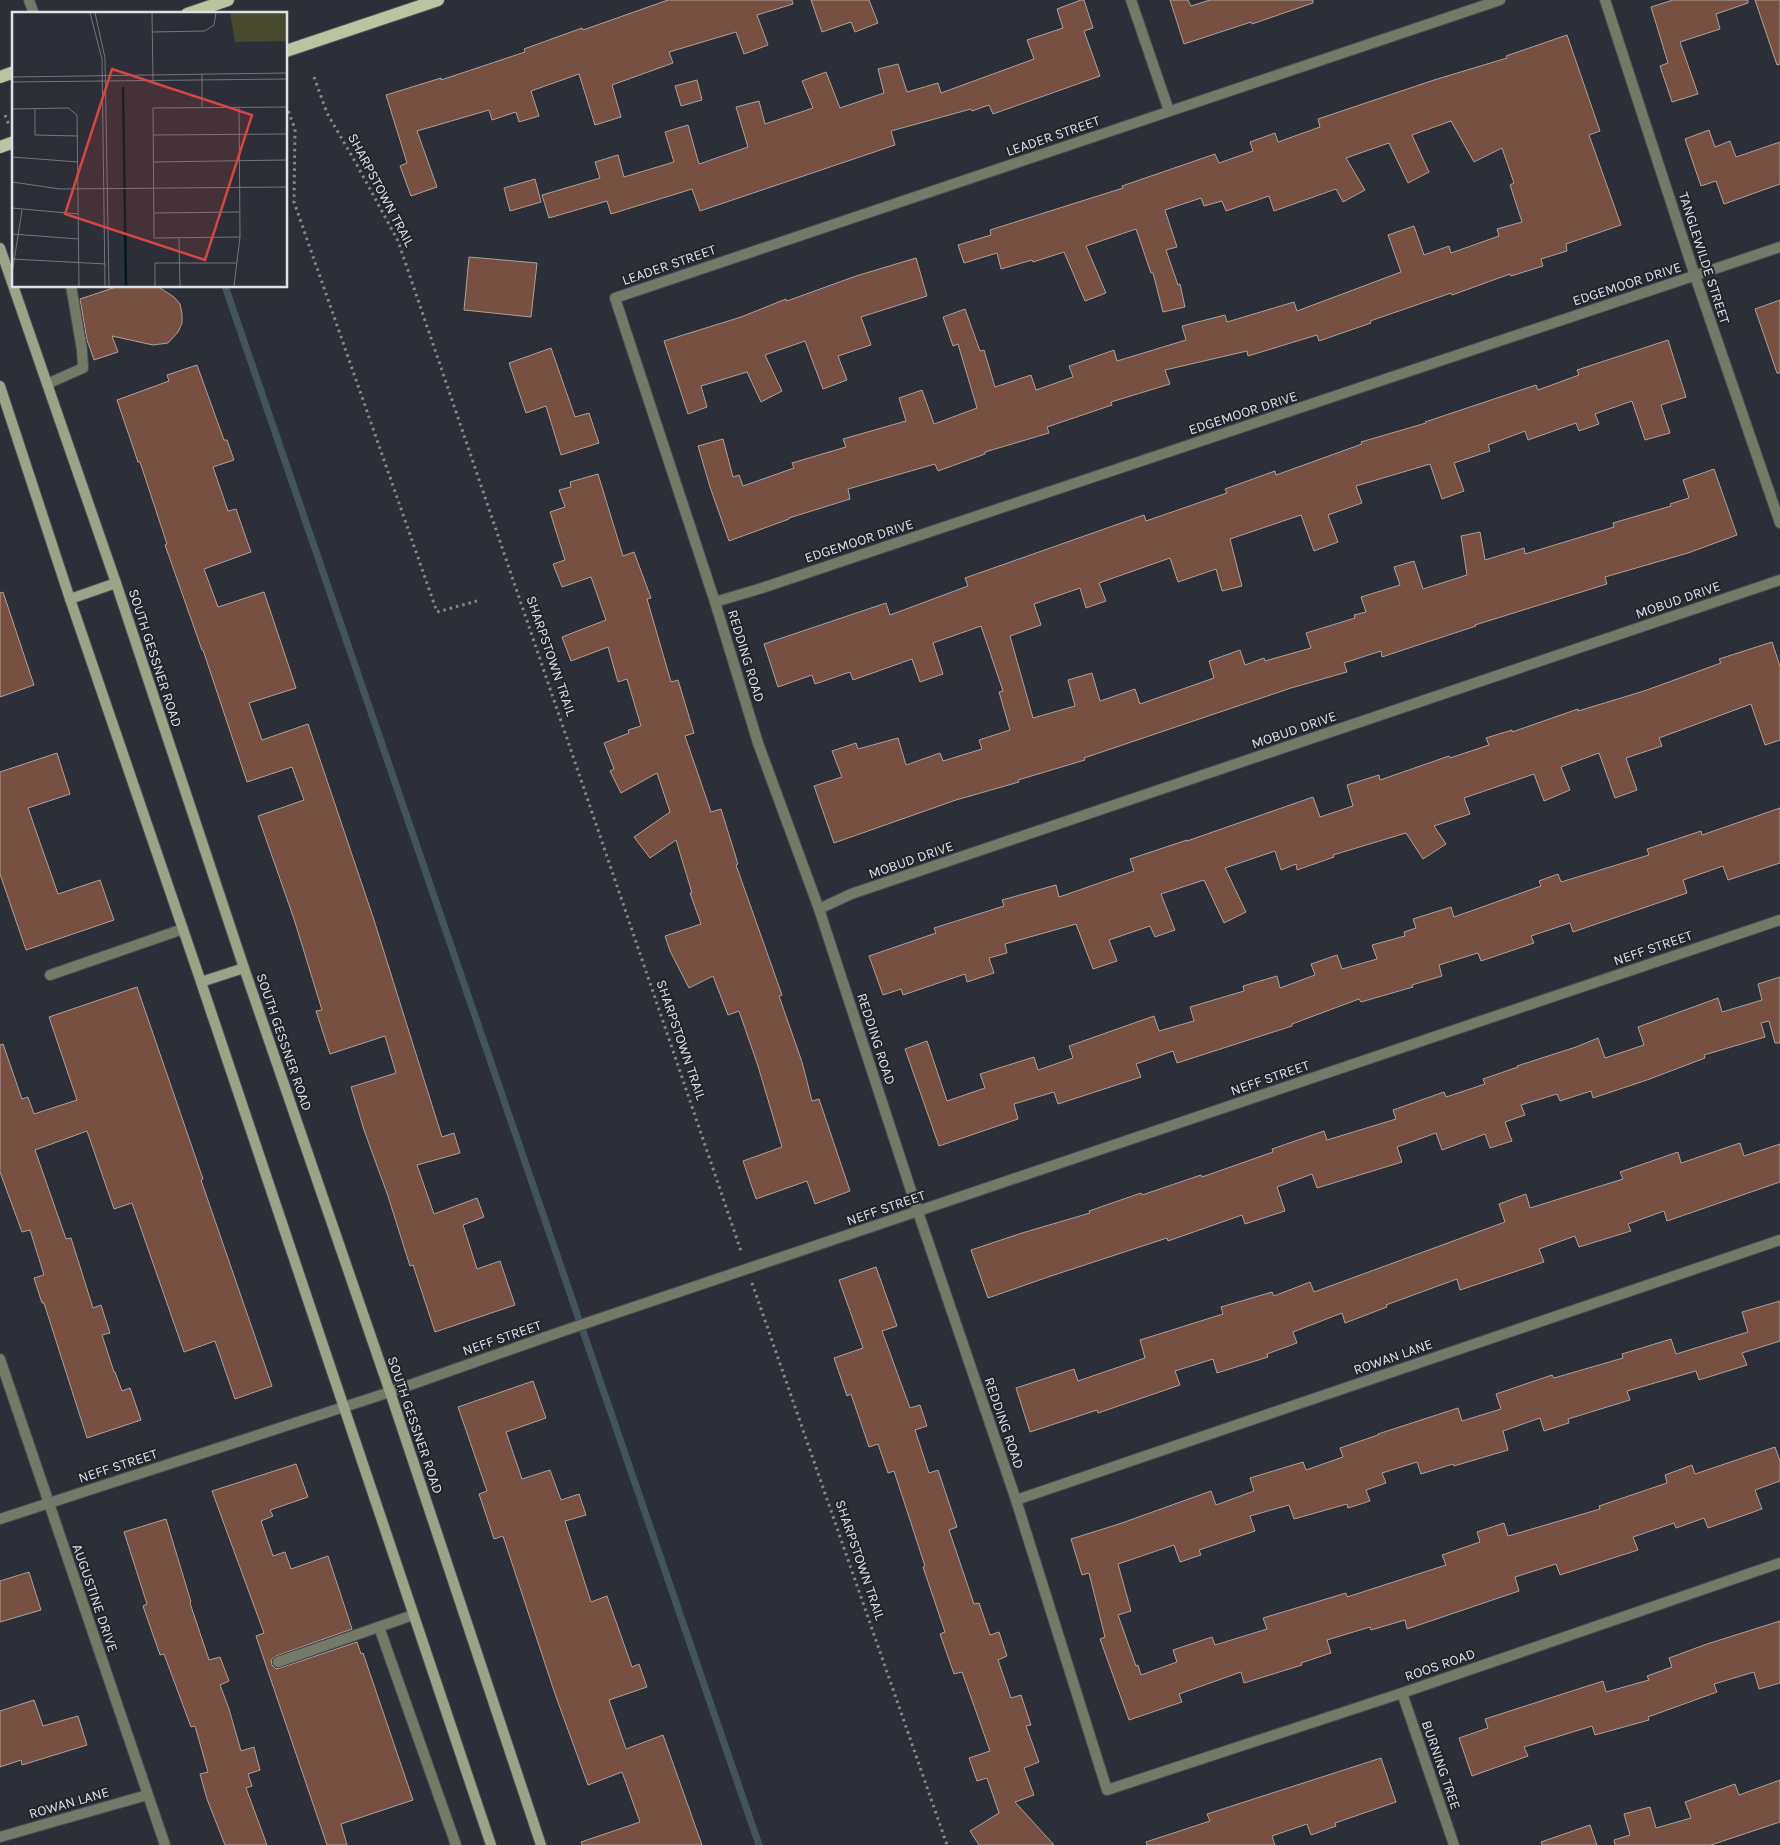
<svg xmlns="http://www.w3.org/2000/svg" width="1780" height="1845" font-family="Karla,sans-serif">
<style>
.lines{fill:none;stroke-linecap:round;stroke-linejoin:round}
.stream{stroke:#44545c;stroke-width:7}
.building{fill:#775041;stroke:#ada19d}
.service-casing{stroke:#494b53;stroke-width:12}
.minor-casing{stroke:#494b53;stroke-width:12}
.secondary-casing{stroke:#494b53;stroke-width:12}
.primary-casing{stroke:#494b53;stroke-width:14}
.path{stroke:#85888e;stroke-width:3;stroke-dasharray:2.5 4;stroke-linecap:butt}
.service{stroke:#757968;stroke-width:10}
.minor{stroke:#757968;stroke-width:10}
.secondary{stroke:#9ca388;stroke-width:10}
.primary{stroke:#bac4a0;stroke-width:12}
.labels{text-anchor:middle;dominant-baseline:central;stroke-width:4;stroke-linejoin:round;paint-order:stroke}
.street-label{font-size:14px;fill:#dfe1e6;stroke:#23252d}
.inset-river{fill:none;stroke:#011721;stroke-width:2.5}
.inset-road{fill:none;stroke:#74767d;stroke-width:1}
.view{fill:#d74444;fill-opacity:0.15;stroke:#d74444;stroke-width:2.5}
.inset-edge{fill:none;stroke:#dfe1e6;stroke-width:2.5}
</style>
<rect width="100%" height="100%" fill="#2c2f37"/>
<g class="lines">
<polyline class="stream" points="225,286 759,1845"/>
</g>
<g class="building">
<polygon points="668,0 792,0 793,4 757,15 768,45 744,54 736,32 669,52 673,63 612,85 621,117 595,125 579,74 531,91 539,116 519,122 516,112 492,120 489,110 417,131 437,187 411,196 400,166 407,163 386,95 441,78 441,80 525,52 524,49 582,28 583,30"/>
<polygon points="811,0 869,0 878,23 855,32 851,22 822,32"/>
<polygon points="1081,0 1084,0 1093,28 1084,31 1100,76 993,114 989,105 972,111 971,109 891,131 895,145 700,211 692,189 611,214 607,201 549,218 542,195 600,178 595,162 618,155 624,177 674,162 665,132 688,125 699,164 748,147 736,107 759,101 765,124 813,108 802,81 826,72 840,108 884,93 878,69 898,64 907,92 938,83 941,93 1034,59 1027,40 1063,28 1057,9"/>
<polygon points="1170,0 1188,0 1191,6 1210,0 1313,0 1313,3 1252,24 1251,22 1184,44"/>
<polygon points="1673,0 1748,0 1748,3 1716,14 1720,29 1680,42 1698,94 1672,102 1660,66 1668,63 1651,7"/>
<polygon points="1755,0 1780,0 1780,64 1777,65"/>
<polygon points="1567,35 1600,131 1589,135 1621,225 1566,244 1567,251 1541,259 1543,266 1511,276 1510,274 1452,295 1451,293 1370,321 1371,323 1319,341 1317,335 1248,356 1247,351 1165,370 1170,384 1111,402 1112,405 1047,427 1049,433 985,452 985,454 938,471 935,464 848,489 850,499 789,518 789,519 729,541 710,487 698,446 723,439 733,477 739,475 743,486 794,468 792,463 846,447 843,439 906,421 899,398 922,390 934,424 977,408 958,344 953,346 943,317 965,309 980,351 984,350 995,387 1031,375 1036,390 1073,377 1069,366 1114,350 1117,361 1186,340 1182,326 1225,315 1227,322 1294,302 1297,311 1401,272 1388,235 1414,226 1424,255 1449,246 1451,253 1499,236 1497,229 1522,222 1510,185 1514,183 1502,148 1474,162 1451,121 1412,135 1429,172 1408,183 1389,143 1346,158 1365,190 1343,202 1336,189 1274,211 1269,196 1226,211 1222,201 1204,206 1201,198 1165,210 1177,247 1166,250 1178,285 1180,284 1185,307 1163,312 1153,273 1151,273 1136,229 1086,246 1106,293 1085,301 1064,252 1033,262 1032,260 1001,269 997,253 964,263 958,245 991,235 990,230 1123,188 1122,186 1215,154 1219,163 1253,151 1250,142 1275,133 1278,142 1320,127 1318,119 1434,80 1507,58 1506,56"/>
<polygon points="697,80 702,100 681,106 675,86"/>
<polygon points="1709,130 1715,147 1730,141 1736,157 1780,142 1780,184 1724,204 1716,181 1701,186 1685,139"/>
<polygon points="535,179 541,202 510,211 504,188"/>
<polygon points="469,257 537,263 531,317 464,310"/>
<polygon points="916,258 927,296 861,317 871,345 838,356 847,380 823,389 805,341 765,355 782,391 761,402 747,372 701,386 707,407 688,414 664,341 741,317 786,299 787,301 856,276"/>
<polygon points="119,286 157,286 174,297 180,304 182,314 182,323 178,332 168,343 153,345 112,336 118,352 94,360 87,340 80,299"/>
<polygon points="1780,300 1780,373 1777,373 1755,309"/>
<polygon points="1668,340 1686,397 1661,405 1670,433 1645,440 1632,401 1595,414 1599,424 1579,431 1576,423 1528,440 1525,431 1488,445 1490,451 1454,463 1464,491 1442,499 1430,464 1356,486 1362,503 1328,515 1338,542 1314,551 1301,515 1230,539 1242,586 1222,591 1216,569 1178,582 1170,558 1099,583 1106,601 1086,608 1080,588 1034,604 1041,625 1010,636 1033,718 1075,706 1068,680 1092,673 1100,701 1135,689 1140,704 1214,678 1209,661 1240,650 1245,665 1264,658 1265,661 1311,648 1306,633 1355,618 1354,615 1366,612 1361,597 1400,585 1394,567 1414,561 1423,589 1467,575 1461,536 1480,532 1485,560 1524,548 1525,554 1614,527 1613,523 1671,506 1670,504 1689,498 1683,480 1714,469 1737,535 1688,553 1605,577 1607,584 1475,625 1476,626 1406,649 1382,657 1381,651 1344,663 1347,672 1291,688 1084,758 1085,760 1018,780 1019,782 956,800 834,843 814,786 842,777 832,751 856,743 858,749 898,738 906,765 940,753 943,761 982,749 979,740 1010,730 999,692 1003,691 981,626 933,643 943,674 920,682 912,659 853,680 850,672 815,684 812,675 778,687 764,644 886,603 890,615 968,586 965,578 1144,515 1146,521 1227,493 1225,489 1275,471 1276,475 1362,444 1361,442 1426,423 1425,422 1536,385 1538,390 1579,375 1577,370"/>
<polygon points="551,348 575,417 589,413 599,443 561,455 546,406 526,413 509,363"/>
<polygon points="197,365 224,440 227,440 234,460 213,467 228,511 236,509 251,552 204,569 218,607 264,592 296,688 249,703 262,740 308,724 374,920 442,1137 454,1133 460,1153 417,1165 434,1214 477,1198 484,1217 463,1225 477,1269 500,1261 515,1305 435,1332 413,1265 410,1266 388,1196 364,1130 351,1087 396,1073 385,1036 330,1054 316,1011 322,1010 294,919 258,816 304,800 292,767 247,782 203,650 202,650 165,545 167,544 140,462 138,462 117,400 169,381 167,375"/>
<polygon points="598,474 623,556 634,552 651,598 647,599 671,682 678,680 694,733 685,736 711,812 721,809 738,864 736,865 782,995 779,996 802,1062 812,1101 819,1099 850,1191 815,1204 807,1181 756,1199 743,1161 782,1147 758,1066 739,1011 728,1015 713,976 689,988 670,951 665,936 701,924 690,893 692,893 676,840 650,858 634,837 670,812 657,773 621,793 610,771 614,769 604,743 629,733 628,730 641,726 627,679 618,682 608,647 571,661 562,637 606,620 591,577 562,587 553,564 565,560 550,512 565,507 559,490 571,487 570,482"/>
<polygon points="3,592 34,685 0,697 0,593"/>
<polygon points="1772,642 1780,666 1780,740 1765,745 1751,704 1659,738 1662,746 1626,758 1637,790 1615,798 1599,753 1561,767 1570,790 1544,801 1534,774 1464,798 1470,814 1434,826 1446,844 1423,859 1406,833 1333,855 1334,857 1297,870 1296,864 1281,870 1275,851 1225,868 1246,912 1224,923 1204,880 1161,894 1175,930 1155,937 1150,926 1109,940 1117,961 1093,969 1076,924 1005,944 1007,953 989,958 994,973 967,982 965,974 903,995 901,989 883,995 869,956 936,933 934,928 1004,906 1002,900 1056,885 1059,897 1134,871 1130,859 1187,840 1187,841 1313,797 1320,817 1353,806 1347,785 1379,775 1380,780 1449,756 1450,758 1489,745 1486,738 1512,730 1512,732 1578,709 1578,711 1644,691 1721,663 1719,659"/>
<polygon points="57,753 70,794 28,808 58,894 100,880 114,920 26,950 0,874 0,772"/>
<polygon points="1780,808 1780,863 1728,880 1723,866 1683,880 1687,893 1573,932 1570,923 1531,936 1534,943 1481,961 1478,953 1439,965 1442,976 1412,985 1413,987 1361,1002 1359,999 1292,1024 1292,1026 1177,1063 1173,1051 1136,1064 1141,1077 1058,1104 1054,1092 1014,1104 1018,1119 939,1146 905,1049 927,1041 947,1101 985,1088 980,1074 1034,1057 1038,1070 1073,1058 1069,1046 1154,1016 1159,1031 1194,1021 1190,1007 1244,991 1243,986 1277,976 1280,988 1315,975 1311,964 1337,955 1342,969 1377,959 1372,945 1405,936 1404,932 1416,928 1413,919 1451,907 1454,917 1541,886 1539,881 1558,874 1561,882 1649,855 1647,849 1701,831 1702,835"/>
<polygon points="1780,977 1780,1043 1775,1043 1769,1021 1761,1023 1765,1037 1704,1055 1705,1058 1647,1080 1593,1098 1591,1091 1560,1101 1557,1094 1521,1105 1525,1115 1505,1122 1512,1141 1490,1148 1485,1134 1442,1150 1436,1133 1397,1147 1402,1162 1317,1188 1312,1174 1277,1187 1285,1211 1245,1224 1242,1215 1168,1241 1167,1238 1051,1276 988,1298 971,1250 1022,1233 1090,1213 1089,1211 1141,1193 1142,1195 1201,1175 1202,1177 1273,1152 1272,1149 1324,1131 1327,1140 1396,1119 1393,1110 1444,1092 1446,1097 1485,1084 1483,1079 1518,1067 1517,1066 1576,1047 1598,1038 1605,1058 1644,1045 1638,1027 1718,998 1722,1012 1762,1000 1758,984"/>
<polygon points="137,987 203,1179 201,1180 272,1386 235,1399 215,1341 184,1352 132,1203 114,1209 87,1131 35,1150 66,1239 71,1238 93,1308 101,1305 110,1333 102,1335 114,1372 115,1372 122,1391 130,1388 141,1420 87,1438 44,1303 42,1303 34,1278 44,1275 30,1230 22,1232 0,1172 0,1045 3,1044 22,1099 28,1097 34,1114 77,1100 49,1017"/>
<polygon points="1740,1143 1744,1156 1780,1144 1780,1182 1667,1221 1664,1211 1628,1224 1631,1231 1579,1247 1575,1236 1539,1249 1544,1262 1460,1290 1457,1279 1386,1305 1387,1307 1345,1323 1342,1313 1293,1332 1297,1343 1267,1354 1268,1357 1217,1373 1213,1359 1175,1371 1180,1385 1098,1413 1097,1410 1030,1432 1016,1388 1074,1369 1078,1381 1145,1358 1140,1340 1223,1314 1221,1307 1272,1292 1274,1296 1310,1282 1314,1292 1505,1222 1499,1204 1526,1194 1530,1208 1623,1179 1620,1172 1678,1152 1681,1163"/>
<polygon points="876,1267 897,1326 882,1331 910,1408 920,1405 927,1426 915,1430 929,1473 938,1470 957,1527 949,1530 974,1604 979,1603 990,1635 999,1632 1007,1656 998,1660 1011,1698 1021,1695 1031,1725 1026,1726 1039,1762 1024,1768 1034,1795 1015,1802 1054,1845 979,1845 970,1831 999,1813 987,1778 977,1781 969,1758 990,1751 962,1672 954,1674 940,1634 945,1632 923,1567 925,1566 894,1471 888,1473 878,1444 869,1447 851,1394 847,1396 834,1358 863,1348 839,1280"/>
<polygon points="1780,1301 1780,1341 1742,1353 1747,1365 1699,1380 1696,1371 1627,1391 1630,1400 1568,1419 1569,1423 1544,1431 1540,1418 1503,1431 1508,1450 1454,1466 1453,1464 1421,1474 1417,1462 1382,1473 1386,1483 1366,1490 1370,1501 1348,1508 1347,1504 1294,1519 1289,1505 1250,1516 1255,1531 1199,1550 1201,1555 1180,1562 1174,1545 1118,1564 1131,1611 1118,1615 1136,1666 1138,1665 1141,1675 1177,1662 1173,1650 1212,1637 1215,1645 1267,1629 1263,1618 1346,1593 1347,1597 1446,1565 1442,1555 1480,1542 1477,1532 1504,1523 1508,1536 1600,1509 1599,1506 1667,1483 1665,1475 1692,1465 1695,1474 1775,1447 1780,1461 1780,1481 1755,1490 1762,1509 1708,1528 1704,1518 1676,1528 1674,1523 1633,1537 1638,1550 1560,1575 1556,1564 1515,1577 1519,1591 1407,1629 1405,1620 1371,1630 1370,1627 1327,1640 1331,1653 1301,1663 1302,1665 1244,1683 1241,1672 1179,1694 1182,1702 1129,1720 1100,1639 1105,1637 1089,1573 1082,1575 1071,1539 1119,1524 1211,1491 1216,1505 1254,1491 1250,1478 1303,1462 1306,1470 1343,1457 1340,1448 1378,1435 1378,1434 1458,1408 1462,1421 1501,1409 1496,1394 1552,1375 1554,1378 1623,1358 1622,1354 1671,1339 1676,1354 1748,1332 1742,1312"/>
<polygon points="533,1381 546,1418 506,1432 522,1479 550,1470 561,1500 579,1494 586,1515 565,1521 591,1602 607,1596 632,1667 639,1664 647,1687 609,1700 626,1749 663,1735 702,1845 582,1845 581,1842 640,1822 622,1772 588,1785 555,1694 503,1536 494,1539 479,1494 487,1491 458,1407"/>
<polygon points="296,1464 308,1497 270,1510 273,1516 261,1521 273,1556 285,1552 291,1569 328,1556 352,1629 276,1656 271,1660 272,1665 276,1669 280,1668 357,1642 361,1654 363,1653 413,1800 341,1824 347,1845 327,1845 256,1636 264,1633 212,1491"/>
<polygon points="166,1519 191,1602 190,1603 209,1660 220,1657 229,1681 220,1685 229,1709 241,1751 254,1747 260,1770 248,1774 252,1786 246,1788 267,1845 225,1845 207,1799 200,1774 208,1772 195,1726 191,1727 164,1654 160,1655 143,1606 147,1604 124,1532"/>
<polygon points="29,1572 41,1610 0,1622 0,1581"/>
<polygon points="1780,1621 1780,1683 1759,1689 1754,1672 1714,1684 1717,1692 1648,1717 1649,1720 1595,1735 1592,1726 1524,1747 1528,1756 1472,1776 1459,1738 1488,1728 1485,1719 1603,1681 1606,1692 1649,1680 1647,1676 1672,1667 1669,1658 1707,1644"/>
<polygon points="34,1700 43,1726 78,1716 87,1745 22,1765 21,1760 0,1767 0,1711"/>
<polygon points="1381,1758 1396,1802 1335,1823 1336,1826 1311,1835 1307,1824 1272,1836 1275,1845 1147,1845 1146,1842 1210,1821 1207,1814"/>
<polygon points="1780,1780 1780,1822 1711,1845 1615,1845 1614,1840 1630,1835 1624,1814 1650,1807 1656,1828 1691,1818 1685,1802 1735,1784 1739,1795"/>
<polygon points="1590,1825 1597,1845 1542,1845 1541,1842"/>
</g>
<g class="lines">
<g class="service-casing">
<g id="service">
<polyline points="29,0 34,14"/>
<polyline points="47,384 83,368 82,350 71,286"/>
<polyline points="50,975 183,929"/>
<polyline points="379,1627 456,1845"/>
<polyline points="278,1662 413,1615"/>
</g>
</g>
<g class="minor-casing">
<g id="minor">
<polyline points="1131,0 1169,111"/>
<polyline points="1500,0 615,298 715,602 758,743 819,909 918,1212 1016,1500 1107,1790 1402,1693 1780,1563"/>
<polyline points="1605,0 1695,276 1780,523"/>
<polyline points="715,602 762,588 1780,247"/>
<polyline points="819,909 851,894 1780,580"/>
<polyline points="0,1359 165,1845"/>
<polyline points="1016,1500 1780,1240"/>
<polyline points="0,1519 390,1392 563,1331 1780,920"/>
<polyline points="1402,1693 1454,1845"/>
<polyline points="0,1837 147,1795"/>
</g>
</g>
<g class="secondary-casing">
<g id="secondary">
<polyline points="0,248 116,583 244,968 390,1392 541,1845"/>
<polyline points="0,386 70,599 201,982 491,1845"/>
<polyline points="70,599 116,583"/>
<polyline points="201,982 244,968"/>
</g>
</g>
<g class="primary-casing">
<g id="primary">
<polyline points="187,14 228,0"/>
<polyline points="286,51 438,0"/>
<polyline points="0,77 14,72"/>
<polyline points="0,147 14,142"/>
</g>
</g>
<g class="path">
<polyline points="314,77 327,113 357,165 398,241 742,1254"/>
<polyline points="286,105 295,129 294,202 437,612 477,601"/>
<polyline points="5,115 9,125"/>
<polyline points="752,1283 947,1845"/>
</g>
<use href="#service" class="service"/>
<use href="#minor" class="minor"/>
<use href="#secondary" class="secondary"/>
<use href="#primary" class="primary"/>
</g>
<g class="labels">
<g class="street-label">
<text transform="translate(1053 136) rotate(-19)">LEADER STREET</text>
<text transform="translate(381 190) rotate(62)">SHARPSTOWN TRAIL</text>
<text transform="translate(1704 258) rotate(72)">TANGLEWILDE STREET</text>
<text transform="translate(669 265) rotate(-19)">LEADER STREET</text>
<text transform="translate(1627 284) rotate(-18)">EDGEMOOR DRIVE</text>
<text transform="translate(1243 413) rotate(-18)">EDGEMOOR DRIVE</text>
<text transform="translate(859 541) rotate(-18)">EDGEMOOR DRIVE</text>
<text transform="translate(1678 600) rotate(-19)">MOBUD DRIVE</text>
<text transform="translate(551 656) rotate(71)">SHARPSTOWN TRAIL</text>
<text transform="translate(746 656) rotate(73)">REDDING ROAD</text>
<text transform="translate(155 658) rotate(72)">SOUTH GESSNER ROAD</text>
<text transform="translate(1294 730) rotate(-19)">MOBUD DRIVE</text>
<text transform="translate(911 860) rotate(-19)">MOBUD DRIVE</text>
<text transform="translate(1653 948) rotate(-19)">NEFF STREET</text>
<text transform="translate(876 1039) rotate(72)">REDDING ROAD</text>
<text transform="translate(681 1040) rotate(71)">SHARPSTOWN TRAIL</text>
<text transform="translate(284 1042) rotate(71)">SOUTH GESSNER ROAD</text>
<text transform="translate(1270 1078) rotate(-19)">NEFF STREET</text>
<text transform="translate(886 1208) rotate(-19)">NEFF STREET</text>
<text transform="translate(502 1338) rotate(-19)">NEFF STREET</text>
<text transform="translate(1393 1357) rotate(-19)">ROWAN LANE</text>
<text transform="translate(1004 1423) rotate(71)">REDDING ROAD</text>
<text transform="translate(415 1425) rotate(71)">SOUTH GESSNER ROAD</text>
<text transform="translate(118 1466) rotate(-18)">NEFF STREET</text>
<text transform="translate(860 1560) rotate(71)">SHARPSTOWN TRAIL</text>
<text transform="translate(95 1598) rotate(71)">AUGUSTINE DRIVE</text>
<text transform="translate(1440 1665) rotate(-19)">ROOS ROAD</text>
<text transform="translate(1441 1765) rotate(71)">BURNING TREE</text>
<text transform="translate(69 1803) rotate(-16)">ROWAN LANE</text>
</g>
</g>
<g transform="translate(12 12)">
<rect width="275" height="275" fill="#2c2f37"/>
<path d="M218,1H275V29L223,30Z" fill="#46492c"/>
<path class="inset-river" d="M111,75L114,274"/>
<path class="inset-road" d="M78,1L90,47L93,274M83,1L93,46L97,274M140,1L141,68M140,20L193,19L202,13L204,1M0,65L275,61M0,70L275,67M190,96V62M0,97L56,96L65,103L67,274M23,97V123L66,124M141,123L275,122M0,145L66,150M142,150L275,148M0,170L48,177L275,175M0,196L66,202M142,201L227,200M0,222L67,227M228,225L142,226L141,96L275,95M167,226L168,274M0,247L94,252M0,262L10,198M143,274V251H224M222,274L228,225L227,96"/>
<path class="view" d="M100,57L240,103L193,248L53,202Z"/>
<rect width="275" height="275" class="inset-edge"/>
</g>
</svg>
